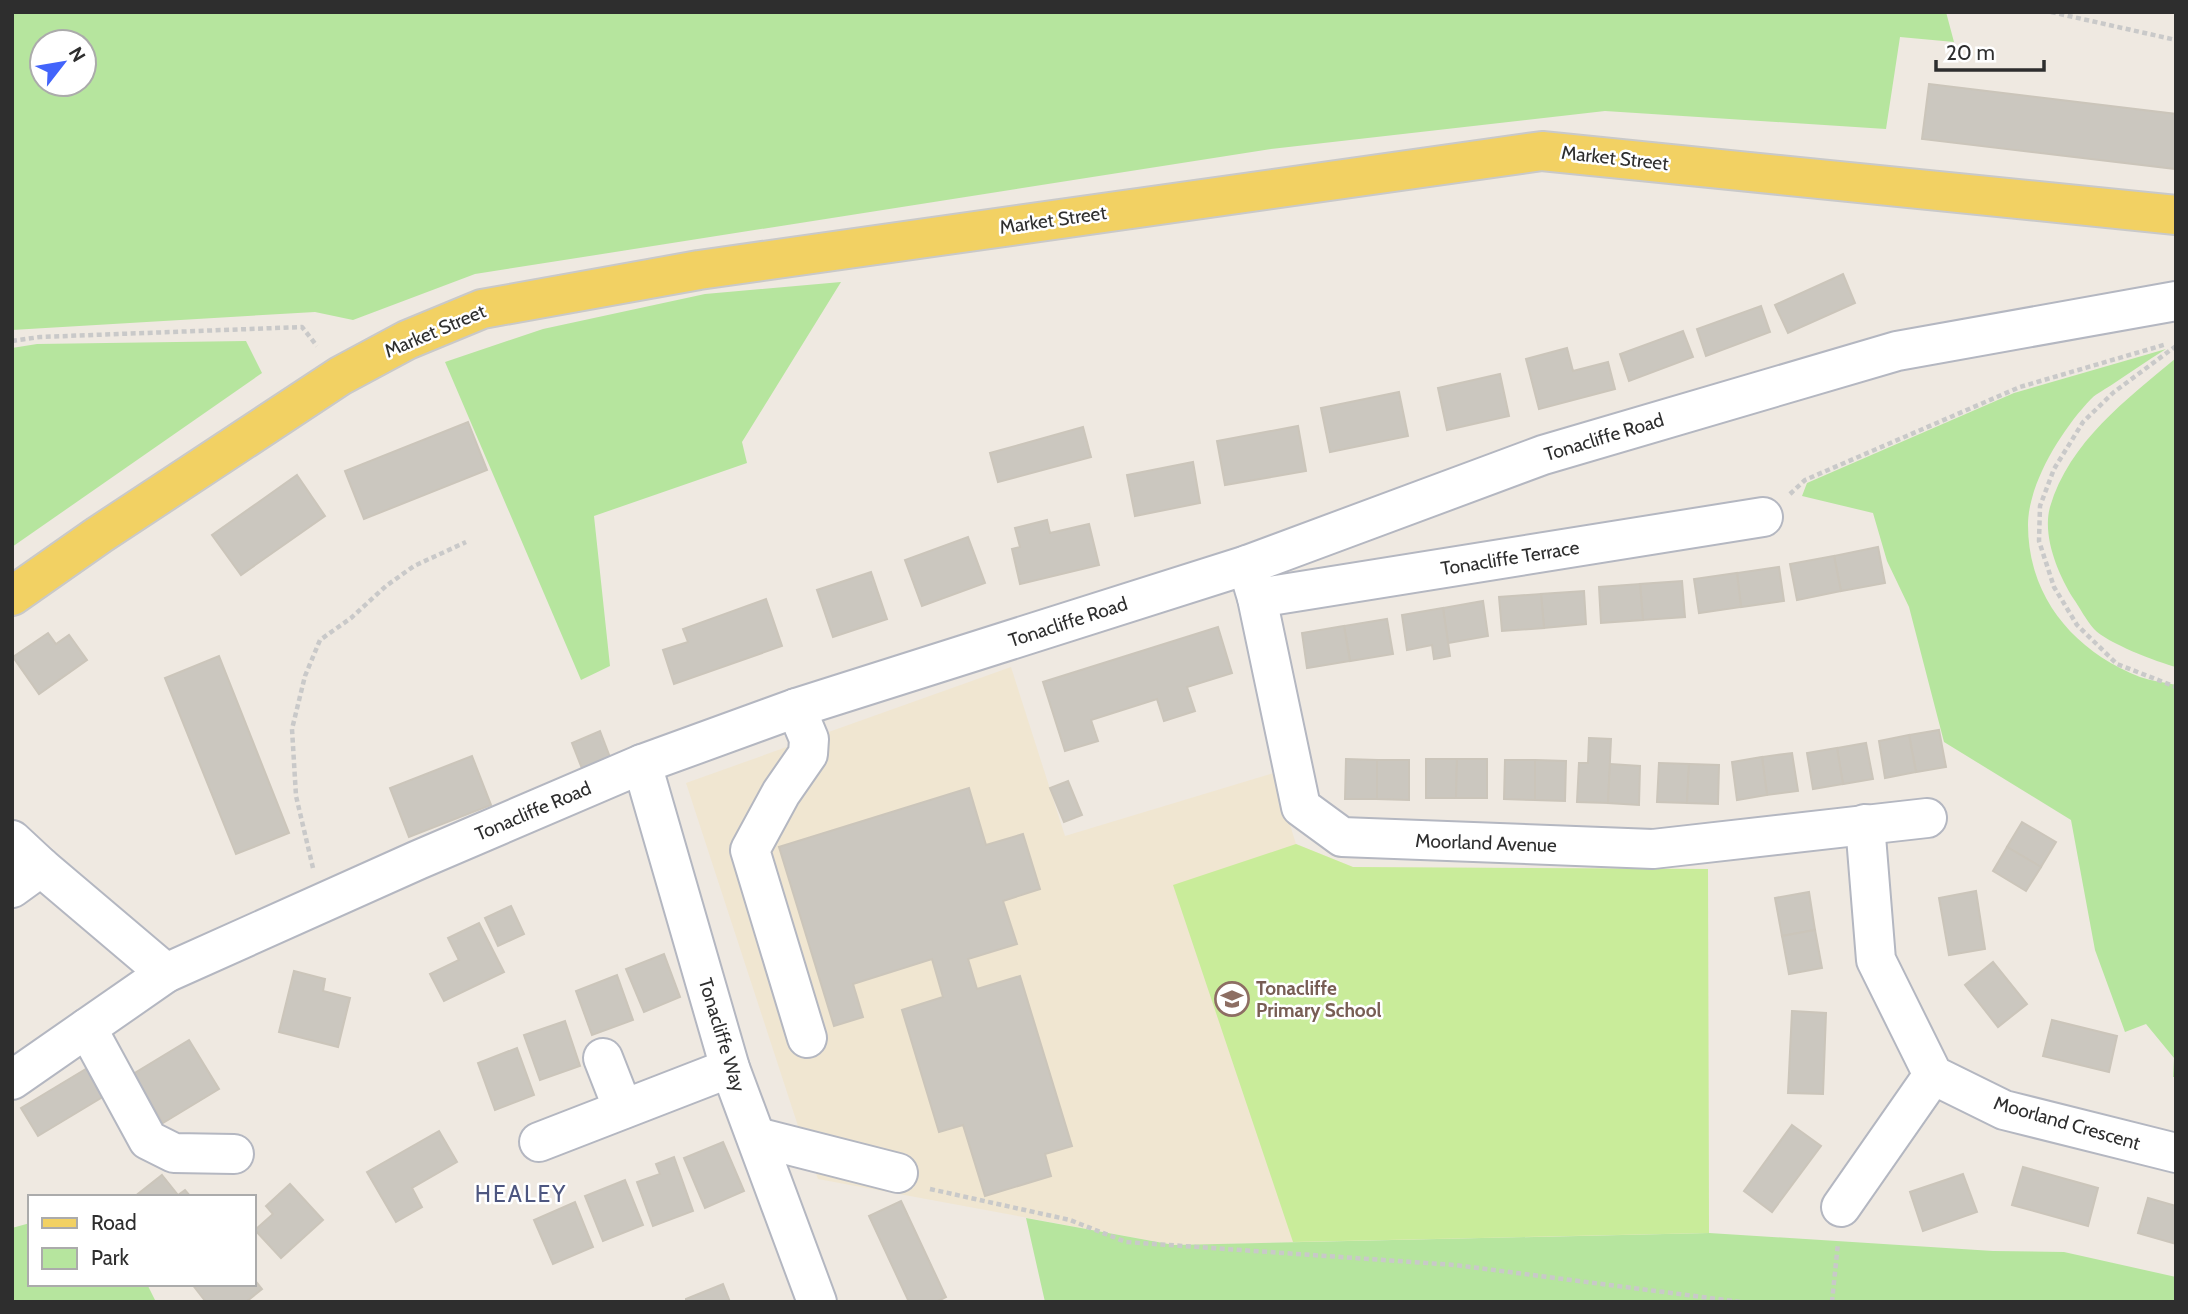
<svg xmlns="http://www.w3.org/2000/svg" width="2188" height="1314" font-family="Cabin,sans-serif">
<style>
.education{fill:#f0e6d1}
.green{fill:#b6e59e;fill-rule:evenodd}
.pitch{fill:#c9ec9a}
.building{fill:#cbc7bf;stroke:#cbc5ba;stroke-width:2}
.lines{fill:none;stroke-linecap:round;stroke-linejoin:round}
.minor-casing{stroke:#b4b7c1;stroke-width:42}
.major-casing{stroke:#c9c9c9;stroke-width:42}
.path{stroke:#c9c9c9;stroke-width:4.5;stroke-dasharray:5 3.5;stroke-linecap:butt}
.minor{stroke:#fff;stroke-width:38}
.major{stroke:#f2d163;stroke-width:38}
.labels{text-anchor:middle;dominant-baseline:central;stroke-width:5;stroke-linejoin:round;paint-order:stroke}
.street-label{font-size:19px;fill:#2e2e2e;stroke:#fff}
.education-label{font-size:19px;font-weight:bold;fill:#785e54;stroke:#fff;text-anchor:start}
.quarter-label{font-size:23px;letter-spacing:2px;fill:#4d5680;stroke:#fff}
</style>
<rect width="100%" height="100%" fill="#efe9e1"/>
<polygon class="education" points="1011,667 1065,836 1274,773 1296,844 1353,867 1708,869 1709,1233 1174,1245 818,1179 799,1129 686,783"/>
<g class="green">
<path d="M12,12H1946L1954,42L1900,37L1886,129L1605,111L1271,149L475,274L353,320L315,312L12,330ZM42,42H84V84H42Z"/>
<polygon points="841,282 742,442 747,463 594,516 610,666 581,680 445,362 543,329 705,294"/>
<polygon points="246,341 262,373 12,547 12,348 37,344"/>
<path d="M2166,349C2148,360 2131,372 2113,384C2106,389 2097,393 2091,399C2063,428 2028,483 2028,525C2028,597 2074,651 2140,677C2151,681 2164,682 2176,685V1077H2173L2174,1058L2146,1024L2125,1032L2095,950L2071,820L1944,742L1909,607L1887,561L1873,513L1802,496L1807,483L2014,393Z"/>
<path d="M2176,358V667C2157,662 2107,643 2094,629C2086,620 2080,608 2073,598C2058,574 2042,536 2050,507C2069,442 2127,399 2176,358Z"/>
<polygon points="1026,1218 1174,1245 1709,1233 1993,1251 2064,1252 2176,1277 2176,1302 1045,1302"/>
<polygon points="30,1223 30,1284 147,1284 156,1302 12,1302 12,1228"/>
</g>
<polygon class="pitch" points="1296,844 1353,867 1708,869 1709,1233 1293,1242 1173,885"/>
<g class="building">
<polygon points="1929,84 2176,114 2176,169 1922,139"/>
<polygon points="1843,274 1855,303 1788,333 1775,305"/>
<polygon points="1761,306 1770,332 1706,356 1697,329"/>
<polygon points="1683,331 1693,357 1629,381 1620,354"/>
<polygon points="1567,348 1573,371 1608,362 1615,389 1539,409 1526,359"/>
<polygon points="1500,374 1509,416 1447,430 1438,388"/>
<polygon points="1399,392 1408,436 1330,452 1321,408"/>
<polygon points="468,422 487,470 364,519 345,471"/>
<polygon points="1298,426 1306,471 1225,485 1217,441"/>
<polygon points="1083,427 1091,457 998,482 990,453"/>
<polygon points="1193,462 1200,503 1135,516 1127,475"/>
<polygon points="297,475 325,516 241,575 212,535"/>
<polygon points="1047,520 1050,533 1089,524 1099,565 1020,584 1012,549 1020,547 1015,528"/>
<polygon points="968,537 985,583 922,606 905,560"/>
<polygon points="1878,547 1885,583 1841,591 1834,556"/>
<polygon points="1834,556 1841,591 1797,600 1790,564"/>
<polygon points="1779,567 1784,601 1741,607 1737,573"/>
<polygon points="871,572 887,619 833,637 817,590"/>
<polygon points="1737,573 1741,607 1699,613 1694,579"/>
<polygon points="1682,581 1685,617 1643,620 1640,584"/>
<polygon points="1640,584 1643,620 1601,623 1599,587"/>
<polygon points="1584,591 1586,624 1544,628 1541,594"/>
<polygon points="1541,594 1544,628 1502,631 1499,597"/>
<polygon points="766,599 782,646 674,684 663,650 688,642 683,629"/>
<polygon points="1483,601 1488,636 1448,643 1443,608"/>
<polygon points="1443,608 1450,656 1434,659 1432,645 1407,650 1402,615"/>
<polygon points="1387,619 1393,654 1350,661 1344,626"/>
<polygon points="1344,626 1350,661 1307,668 1302,633"/>
<polygon points="1218,627 1232,673 1187,687 1195,711 1164,721 1157,699 1091,720 1098,741 1065,751 1043,682"/>
<polygon points="48,633 56,644 69,635 87,660 39,694 13,657"/>
<polygon points="219,656 289,833 236,854 165,678"/>
<polygon points="1939,730 1946,767 1916,772 1909,735"/>
<polygon points="600,731 611,760 583,771 572,743"/>
<polygon points="1909,735 1916,772 1885,778 1879,741"/>
<polygon points="1589,738 1611,739 1608,803 1577,802 1579,763 1588,763"/>
<polygon points="1866,743 1873,779 1843,784 1837,748"/>
<polygon points="1837,748 1843,784 1813,789 1807,753"/>
<polygon points="1792,753 1798,791 1767,795 1762,757"/>
<polygon points="472,756 491,805 409,837 390,788"/>
<polygon points="1762,757 1767,795 1737,800 1732,762"/>
<polygon points="1346,759 1377,760 1377,799 1345,799"/>
<polygon points="1426,759 1457,759 1456,798 1426,798"/>
<polygon points="1457,759 1487,759 1487,798 1456,798"/>
<polygon points="1377,760 1409,760 1409,800 1377,799"/>
<polygon points="1505,760 1535,760 1535,800 1504,799"/>
<polygon points="1535,760 1566,761 1565,801 1535,800"/>
<polygon points="1659,763 1689,764 1687,803 1657,802"/>
<polygon points="1610,764 1640,766 1639,805 1608,803"/>
<polygon points="1689,764 1719,765 1718,804 1687,803"/>
<polygon points="1068,781 1082,815 1064,822 1050,788"/>
<polygon points="969,788 986,845 1023,834 1040,889 1003,901 1017,944 968,959 977,989 1020,976 1072,1146 1045,1154 1051,1176 985,1196 963,1125 939,1132 902,1010 943,997 932,959 853,984 863,1017 834,1026 779,847"/>
<polygon points="2022,822 2056,842 2041,867 2007,847"/>
<polygon points="2007,847 2041,867 2026,891 1993,871"/>
<polygon points="1976,891 1985,949 1949,955 1939,898"/>
<polygon points="1809,892 1815,930 1782,936 1775,898"/>
<polygon points="511,906 524,934 498,946 485,918"/>
<polygon points="479,923 504,972 444,1001 430,974 459,960 448,938"/>
<polygon points="1815,930 1822,968 1789,974 1782,936"/>
<polygon points="664,954 680,997 644,1012 626,969"/>
<polygon points="1993,962 2027,1004 1998,1027 1965,985"/>
<polygon points="294,971 325,979 323,991 350,998 338,1047 279,1032"/>
<polygon points="617,975 633,1020 592,1035 576,991"/>
<polygon points="1792,1011 1826,1013 1823,1094 1788,1093"/>
<polygon points="2052,1020 2117,1036 2109,1072 2043,1056"/>
<polygon points="565,1021 580,1066 540,1080 524,1035"/>
<polygon points="189,1040 219,1089 163,1123 133,1074"/>
<polygon points="517,1048 534,1095 495,1110 478,1063"/>
<polygon points="94,1064 111,1092 38,1136 21,1108"/>
<polygon points="1792,1125 1821,1146 1772,1212 1744,1191"/>
<polygon points="439,1131 457,1162 412,1188 422,1207 396,1222 367,1172"/>
<polygon points="723,1142 744,1191 705,1208 684,1158"/>
<polygon points="674,1157 693,1211 653,1226 637,1182 660,1174 656,1164"/>
<polygon points="2023,1167 2098,1188 2088,1226 2012,1205"/>
<polygon points="1963,1174 1977,1212 1923,1231 1910,1192"/>
<polygon points="162,1175 178,1195 185,1190 191,1197 134,1197"/>
<polygon points="625,1180 643,1225 603,1241 585,1196"/>
<polygon points="290,1184 323,1220 281,1258 255,1230 273,1214 266,1206"/>
<polygon points="2148,1198 2176,1206 2176,1244 2138,1233"/>
<polygon points="901,1201 946,1297 936,1302 909,1302 869,1216"/>
<polygon points="575,1202 593,1247 553,1264 534,1220"/>
<polygon points="254,1279 262,1289 246,1302 206,1302 192,1284 254,1284"/>
<polygon points="723,1284 730,1302 686,1302 686,1299"/>
</g>
<g class="lines">
<g class="minor-casing">
<g id="minor">
<polyline points="1247,565 1257,598 1301,807 1342,837 1653,849 1927,818"/>
<polyline points="1257,598 1763,517"/>
<polyline points="796,708 809,739 808,754 781,793 750,850 807,1038"/>
<polyline points="642,764 730,1068 817,1302"/>
<polyline points="1865,824 1876,960 1933,1075 2004,1110 2176,1153"/>
<polyline points="12,840 41,867 166,973"/>
<polyline points="12,888 41,867"/>
<polyline points="87,1028 148,1140 174,1153 234,1154"/>
<polyline points="603,1058 623,1109"/>
<polyline points="12,1080 166,973 418,860 642,764 796,708 1247,565 1543,455 1897,351 2176,301"/>
<polyline points="757,1137 898,1173"/>
<polyline points="539,1142 730,1068"/>
<polyline points="1841,1207 1933,1075"/>
</g>
</g>
<g class="major-casing">
<polyline id="major" points="12,596 99,535 340,376 407,340 482,309 699,270 1542,151 2176,215"/>
</g>
<g class="path">
<polyline points="2051,12 2176,40"/>
<polyline points="12,341 40,337 302,327 317,346"/>
<polyline points="2176,346 2114,392 2083,422 2054,469 2040,506 2039,541 2054,587 2077,625 2117,664 2176,687"/>
<polyline points="1790,494 1805,480 2020,387 2167,344"/>
<polyline points="313,868 296,796 292,729 305,676 320,640 351,618 386,586 414,566 466,542"/>
<polyline points="930,1189 1070,1220 1126,1242 1455,1265 1741,1302"/>
<polyline points="1832,1302 1838,1243"/>
</g>
<use href="#minor" class="minor"/>
<use href="#major" class="major"/>
</g>
<defs>
<g id="school-ring" transform="scale(1.75)"><circle r="9.5" fill="#fff" stroke="#8d6e63" stroke-width="1.5"/><path d="M0-5L7-2L0 1L-7-2ZM-4 1L0 2.5L4 1V4Q0 6-4 4Z" fill="#8d6e63"/></g>
</defs>
<g fill-rule="evenodd">
<use href="#school-ring" x="1232" y="999"/>
</g>
<g class="labels">
<g class="street-label">
<text transform="translate(1615 158) rotate(6)">Market Street</text>
<text transform="translate(1053 220) rotate(-8)">Market Street</text>
<text transform="translate(435 331) rotate(-23)">Market Street</text>
<text transform="translate(1604 437) rotate(-17)">Tonacliffe Road</text>
<text transform="translate(1510 558) rotate(-9)">Tonacliffe Terrace</text>
<text transform="translate(1068 622) rotate(-18)">Tonacliffe Road</text>
<text transform="translate(533 811) rotate(-23)">Tonacliffe Road</text>
<text transform="translate(1486 843) rotate(2)">Moorland Avenue</text>
<text transform="translate(722 1035) rotate(73)">Tonacliffe Way</text>
<text transform="translate(2067 1123) rotate(16)">Moorland Crescent</text>
</g>
<g class="education-label">
<text x="1256" y="988">Tonacliffe<tspan x="1256" dy="22">Primary School</tspan></text>
</g>
<g class="quarter-label">
<text x="521" y="1194">HEALEY</text>
</g>
</g>
<rect width="2188" height="1314" fill="none" stroke="#2e2e2e" stroke-width="28"/>
<rect x="28" y="1195" width="228" height="91" fill="#ffffff" stroke="#ababab" stroke-width="2"/>
<rect x="42" y="1218" width="35" height="10" fill="#f2d163" stroke="#ababab" stroke-width="2"/>
<text x="91" y="1230" font-size="21" fill="#2e2e2e">Road</text>
<rect x="42" y="1248" width="35" height="21" fill="#b6e59e" stroke="#ababab" stroke-width="2"/>
<text x="91" y="1265" font-size="21" fill="#2e2e2e">Park</text>
<g transform="translate(63 63) rotate(59)"><circle r="33" fill="#ffffff" stroke="#ababab" stroke-width="2"/>
<path d="M0-5L12 26L0 18L-12 26Z" fill="#4264fb"/>
<text y="-10" font-size="19" font-weight="bold" text-anchor="middle" fill="#2e2e2e">N</text>
</g>
<path d="M1936 60v10h108v-10" fill="none" stroke="#2e2e2e" stroke-width="3.5"/>
<text x="1946" y="60" font-size="21" fill="#2e2e2e" stroke="#ffffff" stroke-width="5" paint-order="stroke">20 m</text>
</svg>
